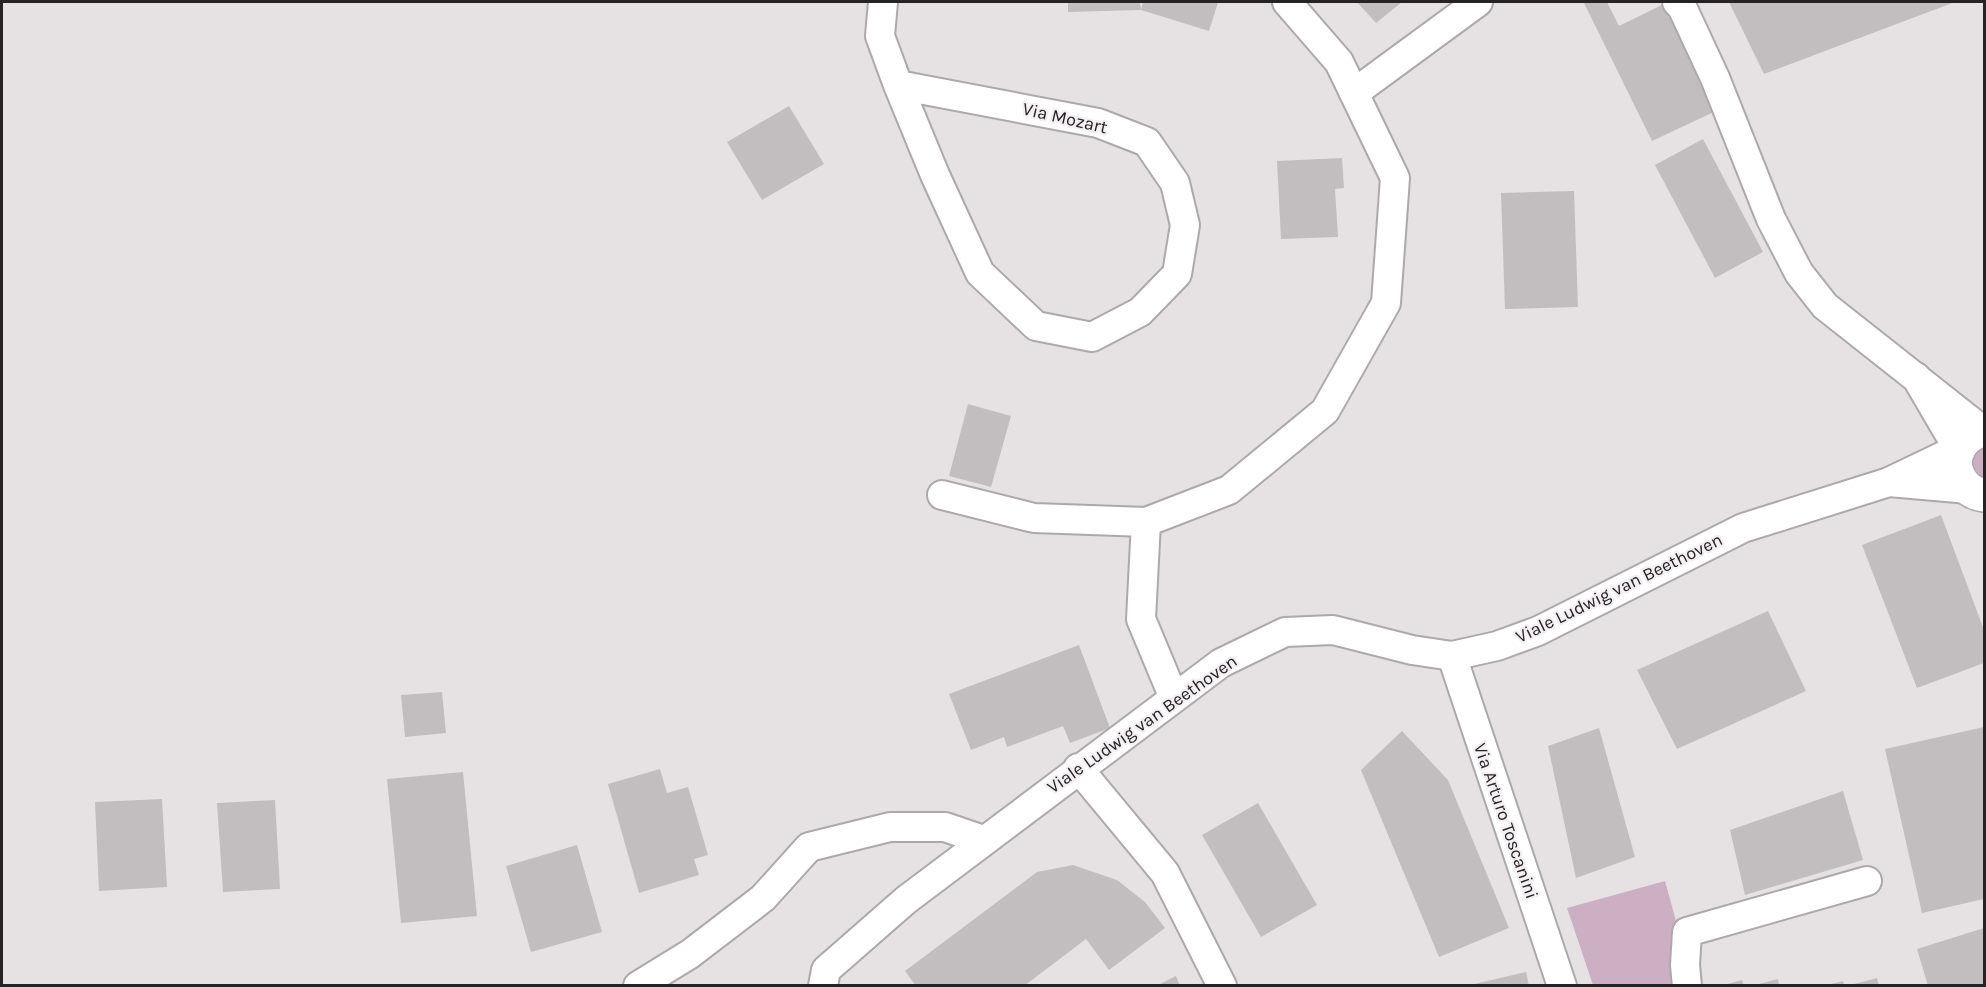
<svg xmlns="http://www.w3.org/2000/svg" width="1986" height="987" font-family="Karla,sans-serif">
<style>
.green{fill:#ccafc2}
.building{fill:#c2bec0}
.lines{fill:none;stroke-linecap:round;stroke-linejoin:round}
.minor-casing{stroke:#ada9ab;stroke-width:32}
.tertiary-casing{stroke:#ada9ab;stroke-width:36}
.minor{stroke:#fff;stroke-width:28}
.tertiary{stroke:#fff;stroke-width:33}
.labels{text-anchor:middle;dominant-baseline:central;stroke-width:4.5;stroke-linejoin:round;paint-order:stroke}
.street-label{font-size:18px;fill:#252324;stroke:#f3eff2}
</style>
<rect width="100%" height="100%" fill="#e6e2e4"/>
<g class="green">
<polygon points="1984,436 1984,489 1980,488 1965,450"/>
<polygon points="1665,881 1676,921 1679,985 1593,985 1567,908"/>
</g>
<g class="building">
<polygon points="1068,2 1140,2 1141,10 1068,12"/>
<polygon points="1143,2 1218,2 1209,31 1141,10"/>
<polygon points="1357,2 1402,2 1376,23"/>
<polygon points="1607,2 1619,26 1664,4 1716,111 1652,141 1584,3"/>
<polygon points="1729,2 1955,2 1764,74"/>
<polygon points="789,106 824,164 762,200 727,142"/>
<polygon points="1703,139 1763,252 1715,278 1655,165"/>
<polygon points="1342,158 1344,188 1335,189 1338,237 1281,239 1277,161"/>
<polygon points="1574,191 1578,307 1505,309 1501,193"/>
<polygon points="968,404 1011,416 991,487 949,476"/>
<polygon points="1941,515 1984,630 1984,663 1917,688 1862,545"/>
<polygon points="1768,611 1806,691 1677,749 1637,670"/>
<polygon points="1079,645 1110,728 1070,743 1063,726 1007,747 1004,737 971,750 949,694"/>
<polygon points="442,692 446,733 405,737 401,695"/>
<polygon points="1984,727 1984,899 1922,913 1885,749"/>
<polygon points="1599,728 1635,857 1576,878 1548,746"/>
<polygon points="1402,731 1448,780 1509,928 1439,957 1361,770"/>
<polygon points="660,769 667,793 688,787 708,855 694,859 699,875 639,893 608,784"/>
<polygon points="463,772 477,916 401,923 387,779"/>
<polygon points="1843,791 1863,860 1745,895 1730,830"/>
<polygon points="162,799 167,887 99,891 95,802"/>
<polygon points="275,800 280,889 223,892 217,803"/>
<polygon points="1258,803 1317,905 1261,937 1202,835"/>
<polygon points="577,845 602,932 531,952 506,866"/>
<polygon points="1073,865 1117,880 1145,902 1165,928 1109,970 1086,939 1024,986 916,986 905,971 1037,872"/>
<polygon points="1984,928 1984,986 1928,986 1917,949"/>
<polygon points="1526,972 1529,986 1470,986 1470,985"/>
<polygon points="1176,976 1180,986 1156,986"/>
<polygon points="1877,978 1879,986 1850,986 1850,985"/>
<polygon points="1778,979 1779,986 1755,986 1755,985"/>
<polygon points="1742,980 1744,986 1724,986 1724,985"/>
<polygon points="1843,981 1845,986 1827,986 1827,985"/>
</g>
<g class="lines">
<g class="minor-casing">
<g id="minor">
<polyline points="883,2 880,36 898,85 935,175 980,273 1036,326 1092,337 1140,312 1177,274 1185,225 1175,183 1147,142 1098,123 898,85"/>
<polyline points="1677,2 1682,7 1715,78 1771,219 1799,273 1825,306 1982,430"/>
<polyline points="1354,93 1478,2"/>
<polyline points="1889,482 1969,489"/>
<polyline points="942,495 1034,518 1146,522"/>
<polyline points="1452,656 1562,986"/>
<polyline points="1174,698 1141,619 1146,522 1229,490 1325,411 1386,303 1395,178 1339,62 1287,2"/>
<polyline points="1078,768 1165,873 1222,986"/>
<polyline points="638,986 690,954 763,898 809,847 890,827 945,827 983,840"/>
<polyline points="823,986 826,970 906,900 1221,663 1285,632 1333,630 1412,650 1452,656 1497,646 1538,631 1743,528 1889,482 1958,449 1916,377"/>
<polyline points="1687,986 1685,965 1687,932 1867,881"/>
</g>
</g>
<g class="tertiary-casing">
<path id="tertiary" d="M1984,430C1967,434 1957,445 1955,463C1957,479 1967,493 1984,495"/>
</g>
<use href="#minor" class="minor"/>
<use href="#tertiary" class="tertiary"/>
</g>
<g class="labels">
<g class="street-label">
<text transform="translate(1065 118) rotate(13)">Via Mozart</text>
<text transform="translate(1619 588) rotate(-26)">Viale Ludwig van Beethoven</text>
<text transform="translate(1142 724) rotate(-35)">Viale Ludwig van Beethoven</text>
<text transform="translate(1506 821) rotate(71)">Via Arturo Toscanini</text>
</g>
</g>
<rect width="1986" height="987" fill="none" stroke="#252324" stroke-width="6"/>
</svg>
